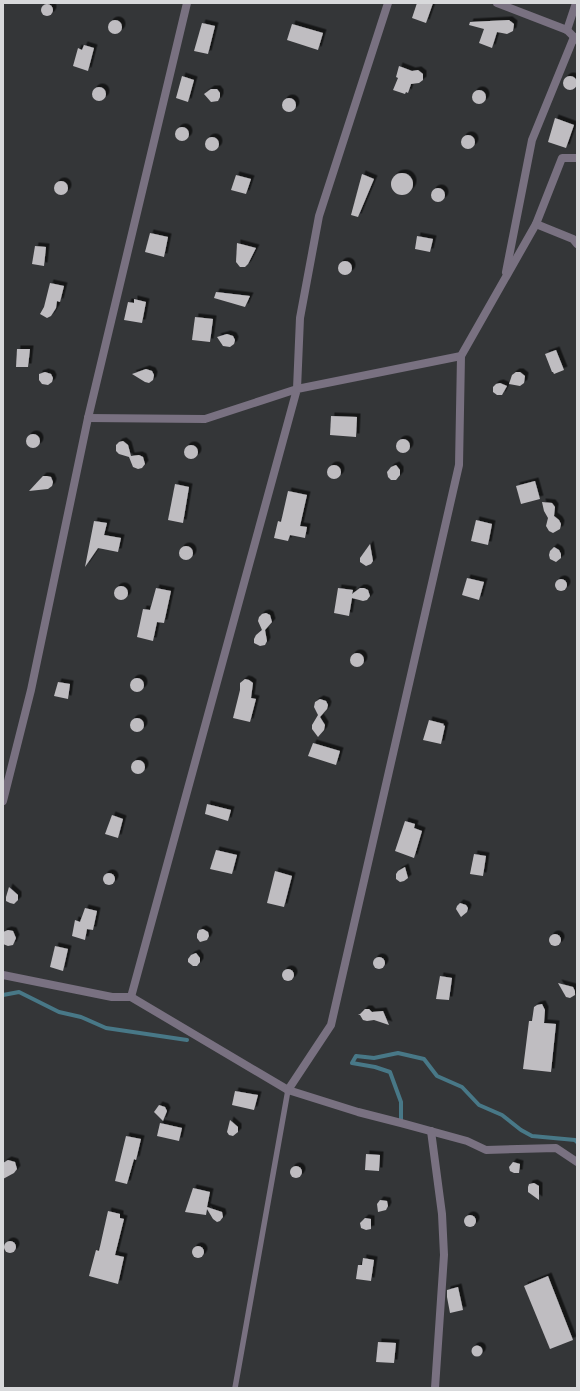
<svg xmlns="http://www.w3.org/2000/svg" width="580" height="1391" font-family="'Nunito Sans',sans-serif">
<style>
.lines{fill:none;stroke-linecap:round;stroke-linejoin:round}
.stream{stroke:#487887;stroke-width:4}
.building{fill:#bfbdc1;filter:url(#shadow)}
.lane{stroke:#797181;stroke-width:5.5}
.street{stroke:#797181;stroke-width:8}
</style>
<defs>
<filter id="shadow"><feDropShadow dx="3.5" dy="-3.5" stdDeviation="0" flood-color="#0009"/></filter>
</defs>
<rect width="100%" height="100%" fill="#343638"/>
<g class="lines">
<g class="stream">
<polyline points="3,995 19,992 59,1012 81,1017 106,1028 187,1040"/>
<polyline points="401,1123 401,1102 390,1072 375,1067 352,1063 356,1056 374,1058 398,1053 424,1059 437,1076 462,1087 479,1105 502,1115 521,1130 532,1136 575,1140 577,1142"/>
</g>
</g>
<g class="building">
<polygon points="417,3 433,3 426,23 412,18"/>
<circle cx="47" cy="10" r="6"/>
<polygon points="509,20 514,24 513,31 507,34 497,32 492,48 479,43 484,29 469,25 470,22"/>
<circle cx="115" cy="27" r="7"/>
<polygon points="202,23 215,26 208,54 194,51"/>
<polygon points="292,24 323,33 318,50 287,40"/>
<polygon points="84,45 94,48 88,71 73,66 78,48 82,50"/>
<polygon points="399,66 412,71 418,70 423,74 423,80 419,83 411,84 408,93 406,92 405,94 393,90 398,78 396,77"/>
<polygon points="182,76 194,80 188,102 176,98"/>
<circle cx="570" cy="83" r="7"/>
<circle cx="99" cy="94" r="7"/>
<polygon points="211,89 217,89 220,93 220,97 218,101 211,102 204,94"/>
<circle cx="479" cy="97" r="7"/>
<circle cx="289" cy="105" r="7"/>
<polygon points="555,118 574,125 566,148 548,142"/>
<circle cx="182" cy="134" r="7"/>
<circle cx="468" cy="142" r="7"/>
<circle cx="212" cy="144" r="7"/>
<circle cx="402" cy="184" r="11"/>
<polygon points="362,174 374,179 358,217 351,215"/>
<polygon points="236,175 251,179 246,194 231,190"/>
<circle cx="61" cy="188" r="7"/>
<circle cx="438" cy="195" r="7"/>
<polygon points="150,233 168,237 164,257 145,252"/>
<polygon points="417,236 433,239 430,252 415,249"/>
<polygon points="237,243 256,248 248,264 245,267 240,267 236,262"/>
<polygon points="35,246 46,247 44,266 32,264"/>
<circle cx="345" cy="268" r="7"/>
<polygon points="50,283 64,286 60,302 57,301 56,308 51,316 47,318 40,314 44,307"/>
<polygon points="216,292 250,296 245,307 214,298"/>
<polygon points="134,299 146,302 142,323 124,320 128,302 134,303"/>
<polygon points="195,317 213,319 210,342 192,340"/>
<polygon points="227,334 233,336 235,340 234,344 230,347 223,346 217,337"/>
<polygon points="17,349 30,349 28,367 16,367"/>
<polygon points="556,350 564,370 554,374 553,372 552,372 545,354"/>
<polygon points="146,369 152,371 154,375 153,380 149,383 145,382 132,374"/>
<polygon points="45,372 51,374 53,378 52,382 48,385 42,384 39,380 39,374"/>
<polygon points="516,372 520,372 525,376 524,383 520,386 509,384 512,375"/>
<polygon points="500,383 507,386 502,395 497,395 493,392 493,387 496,384"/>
<polygon points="331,416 357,417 356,437 330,435"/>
<circle cx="33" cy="441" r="7"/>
<circle cx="403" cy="446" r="7"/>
<polygon points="123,441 128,445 131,456 139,455 143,457 145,464 142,468 138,469 133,467 129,457 119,454 116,451 116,445 119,442"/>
<circle cx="191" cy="452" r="7"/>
<polygon points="396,465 400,470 400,475 396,480 391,480 388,477 387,472 391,467"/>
<circle cx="334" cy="472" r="7"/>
<polygon points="43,476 47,476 51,477 53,482 52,486 48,489 29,491"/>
<polygon points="535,481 540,499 521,504 516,486"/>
<polygon points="175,484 189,487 183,523 168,520"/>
<polygon points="288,491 307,495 300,526 307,527 305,538 290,535 288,541 274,538 278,521 281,522"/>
<polygon points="542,502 552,503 555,507 554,516 559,520 561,524 560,529 553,533 549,531 546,526 548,518 544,511"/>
<polygon points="476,520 492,524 488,545 471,541"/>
<polygon points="94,521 107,523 104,535 121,538 118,552 98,548 85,567"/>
<polygon points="370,544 373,561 371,564 366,566 360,562 360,558"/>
<circle cx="186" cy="553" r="7"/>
<polygon points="554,547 559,550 561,554 561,558 556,562 550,559 549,555 550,551"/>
<polygon points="467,578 484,582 479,600 462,595"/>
<circle cx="561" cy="585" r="6"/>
<circle cx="121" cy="593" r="7"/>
<polygon points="156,588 171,591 164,623 157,622 153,641 137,637 143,609 150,610"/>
<polygon points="338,588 353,590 352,594 360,588 364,588 368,590 370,596 367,600 363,601 352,598 349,616 334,613"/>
<polygon points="266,613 270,615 272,622 265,630 267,641 265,645 260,646 254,643 254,639 256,635 262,630 258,621 259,617 262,614"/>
<circle cx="357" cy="660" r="7"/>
<circle cx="137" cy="685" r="7"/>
<polygon points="245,679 249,680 253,683 251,698 256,699 250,722 233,718 240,690 240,683"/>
<polygon points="58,682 70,684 68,699 54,696"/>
<polygon points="320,699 326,701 328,705 327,709 320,717 325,725 324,730 318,737 312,729 312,725 318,715 314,707 315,702"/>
<circle cx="137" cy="725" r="7"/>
<polygon points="429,720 444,724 443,725 445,726 441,744 423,740"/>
<polygon points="313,743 340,751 336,765 308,756"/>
<circle cx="138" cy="767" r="7"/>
<polygon points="207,804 231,810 228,821 205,814"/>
<polygon points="112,815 123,819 118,838 105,834"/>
<polygon points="405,821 415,824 414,828 422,831 414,858 395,851"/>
<polygon points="216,850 237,855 232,874 210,869"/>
<polygon points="474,854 486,856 483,876 470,874"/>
<polygon points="405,867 408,878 404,881 400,882 396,879 396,874 398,871"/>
<polygon points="275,871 292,876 284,907 267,903"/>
<circle cx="109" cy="879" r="6"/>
<polygon points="9,887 18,895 18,900 14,904 10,903 6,901 6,897"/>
<polygon points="460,903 466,905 468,908 467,912 461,917 456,909 457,906"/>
<polygon points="85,908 97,911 93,930 87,929 85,940 72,936 75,920 80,922"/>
<polygon points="203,929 208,932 209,936 207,940 200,942 197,938 197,934 199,930"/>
<polygon points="8,930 13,931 16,938 13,945 8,946 3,944 3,932"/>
<circle cx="555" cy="940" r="6"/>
<polygon points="55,946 68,949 63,971 50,967"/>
<polygon points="196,953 200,958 200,962 197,966 193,966 188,962 188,959 191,955"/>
<circle cx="379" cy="963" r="6"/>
<circle cx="288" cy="975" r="6"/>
<polygon points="440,976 452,978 449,1000 436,999"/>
<polygon points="558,983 573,987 575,991 575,995 570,998 566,997"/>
<polygon points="542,1004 545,1010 544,1023 556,1024 551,1072 523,1069 529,1021 532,1021 534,1007 537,1005"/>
<polygon points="365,1009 369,1009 372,1012 383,1011 389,1025 374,1020 367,1021 363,1020 360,1015 358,1014 360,1014"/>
<polygon points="235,1091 258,1095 254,1110 232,1105"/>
<polygon points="159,1105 165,1107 167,1111 163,1121 154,1112"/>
<polygon points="230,1120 238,1127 238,1132 233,1136 229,1135 227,1132"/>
<polygon points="160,1123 182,1128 179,1141 157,1136"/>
<polygon points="126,1136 141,1139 136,1160 134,1159 127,1184 115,1181"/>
<polygon points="366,1154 380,1155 379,1171 365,1170"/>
<polygon points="8,1160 15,1162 17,1169 14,1173 3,1179 3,1163"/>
<polygon points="513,1162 520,1164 519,1173 514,1173 510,1171 509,1167"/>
<circle cx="296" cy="1172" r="6"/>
<polygon points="534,1183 539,1186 539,1200 528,1192 528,1187 529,1184"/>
<polygon points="193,1188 210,1192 207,1207 222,1212 223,1217 220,1221 217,1222 213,1219 207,1209 206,1215 185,1212"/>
<polygon points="380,1200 387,1201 388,1206 386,1210 378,1212 377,1204"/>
<polygon points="108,1211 120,1214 120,1218 124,1219 115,1255 124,1257 118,1284 89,1276 96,1250 99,1251"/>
<circle cx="470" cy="1221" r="6"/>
<polygon points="365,1218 371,1219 371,1229 366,1230 361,1228 360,1223"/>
<circle cx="10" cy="1247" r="6"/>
<circle cx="198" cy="1252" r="6"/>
<polygon points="363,1258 374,1260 371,1281 356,1279 358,1265 362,1265"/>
<polygon points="548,1276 573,1340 550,1349 524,1286"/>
<polygon points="458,1287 463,1310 450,1313 447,1297 447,1290"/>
<polygon points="378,1342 396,1343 394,1363 376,1362"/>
<circle cx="477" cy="1351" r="5.5"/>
</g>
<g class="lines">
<polyline class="lane" points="235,1388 288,1090"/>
<g class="street">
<polyline points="497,3 567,30 577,40"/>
<polyline points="567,30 576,3"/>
<polyline points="536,224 573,239 577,244"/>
<polyline points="506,272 532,140 574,37"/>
<polyline points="88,418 205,419 297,389 300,318 319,216 388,3"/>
<polyline points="3,801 31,690 88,418 187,3"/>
<polyline points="3,975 112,997 131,997 288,1090 358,1112 401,1123 467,1141 486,1150 556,1148 577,1162"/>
<polyline points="131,997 297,389 461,356 536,224 562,158 577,158"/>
<polyline points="288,1090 331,1025 459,465 461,356"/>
<polyline points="431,1131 442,1214 444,1255 435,1388"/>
</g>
</g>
<rect width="580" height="1391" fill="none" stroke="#d8d9db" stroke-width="8"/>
</svg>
